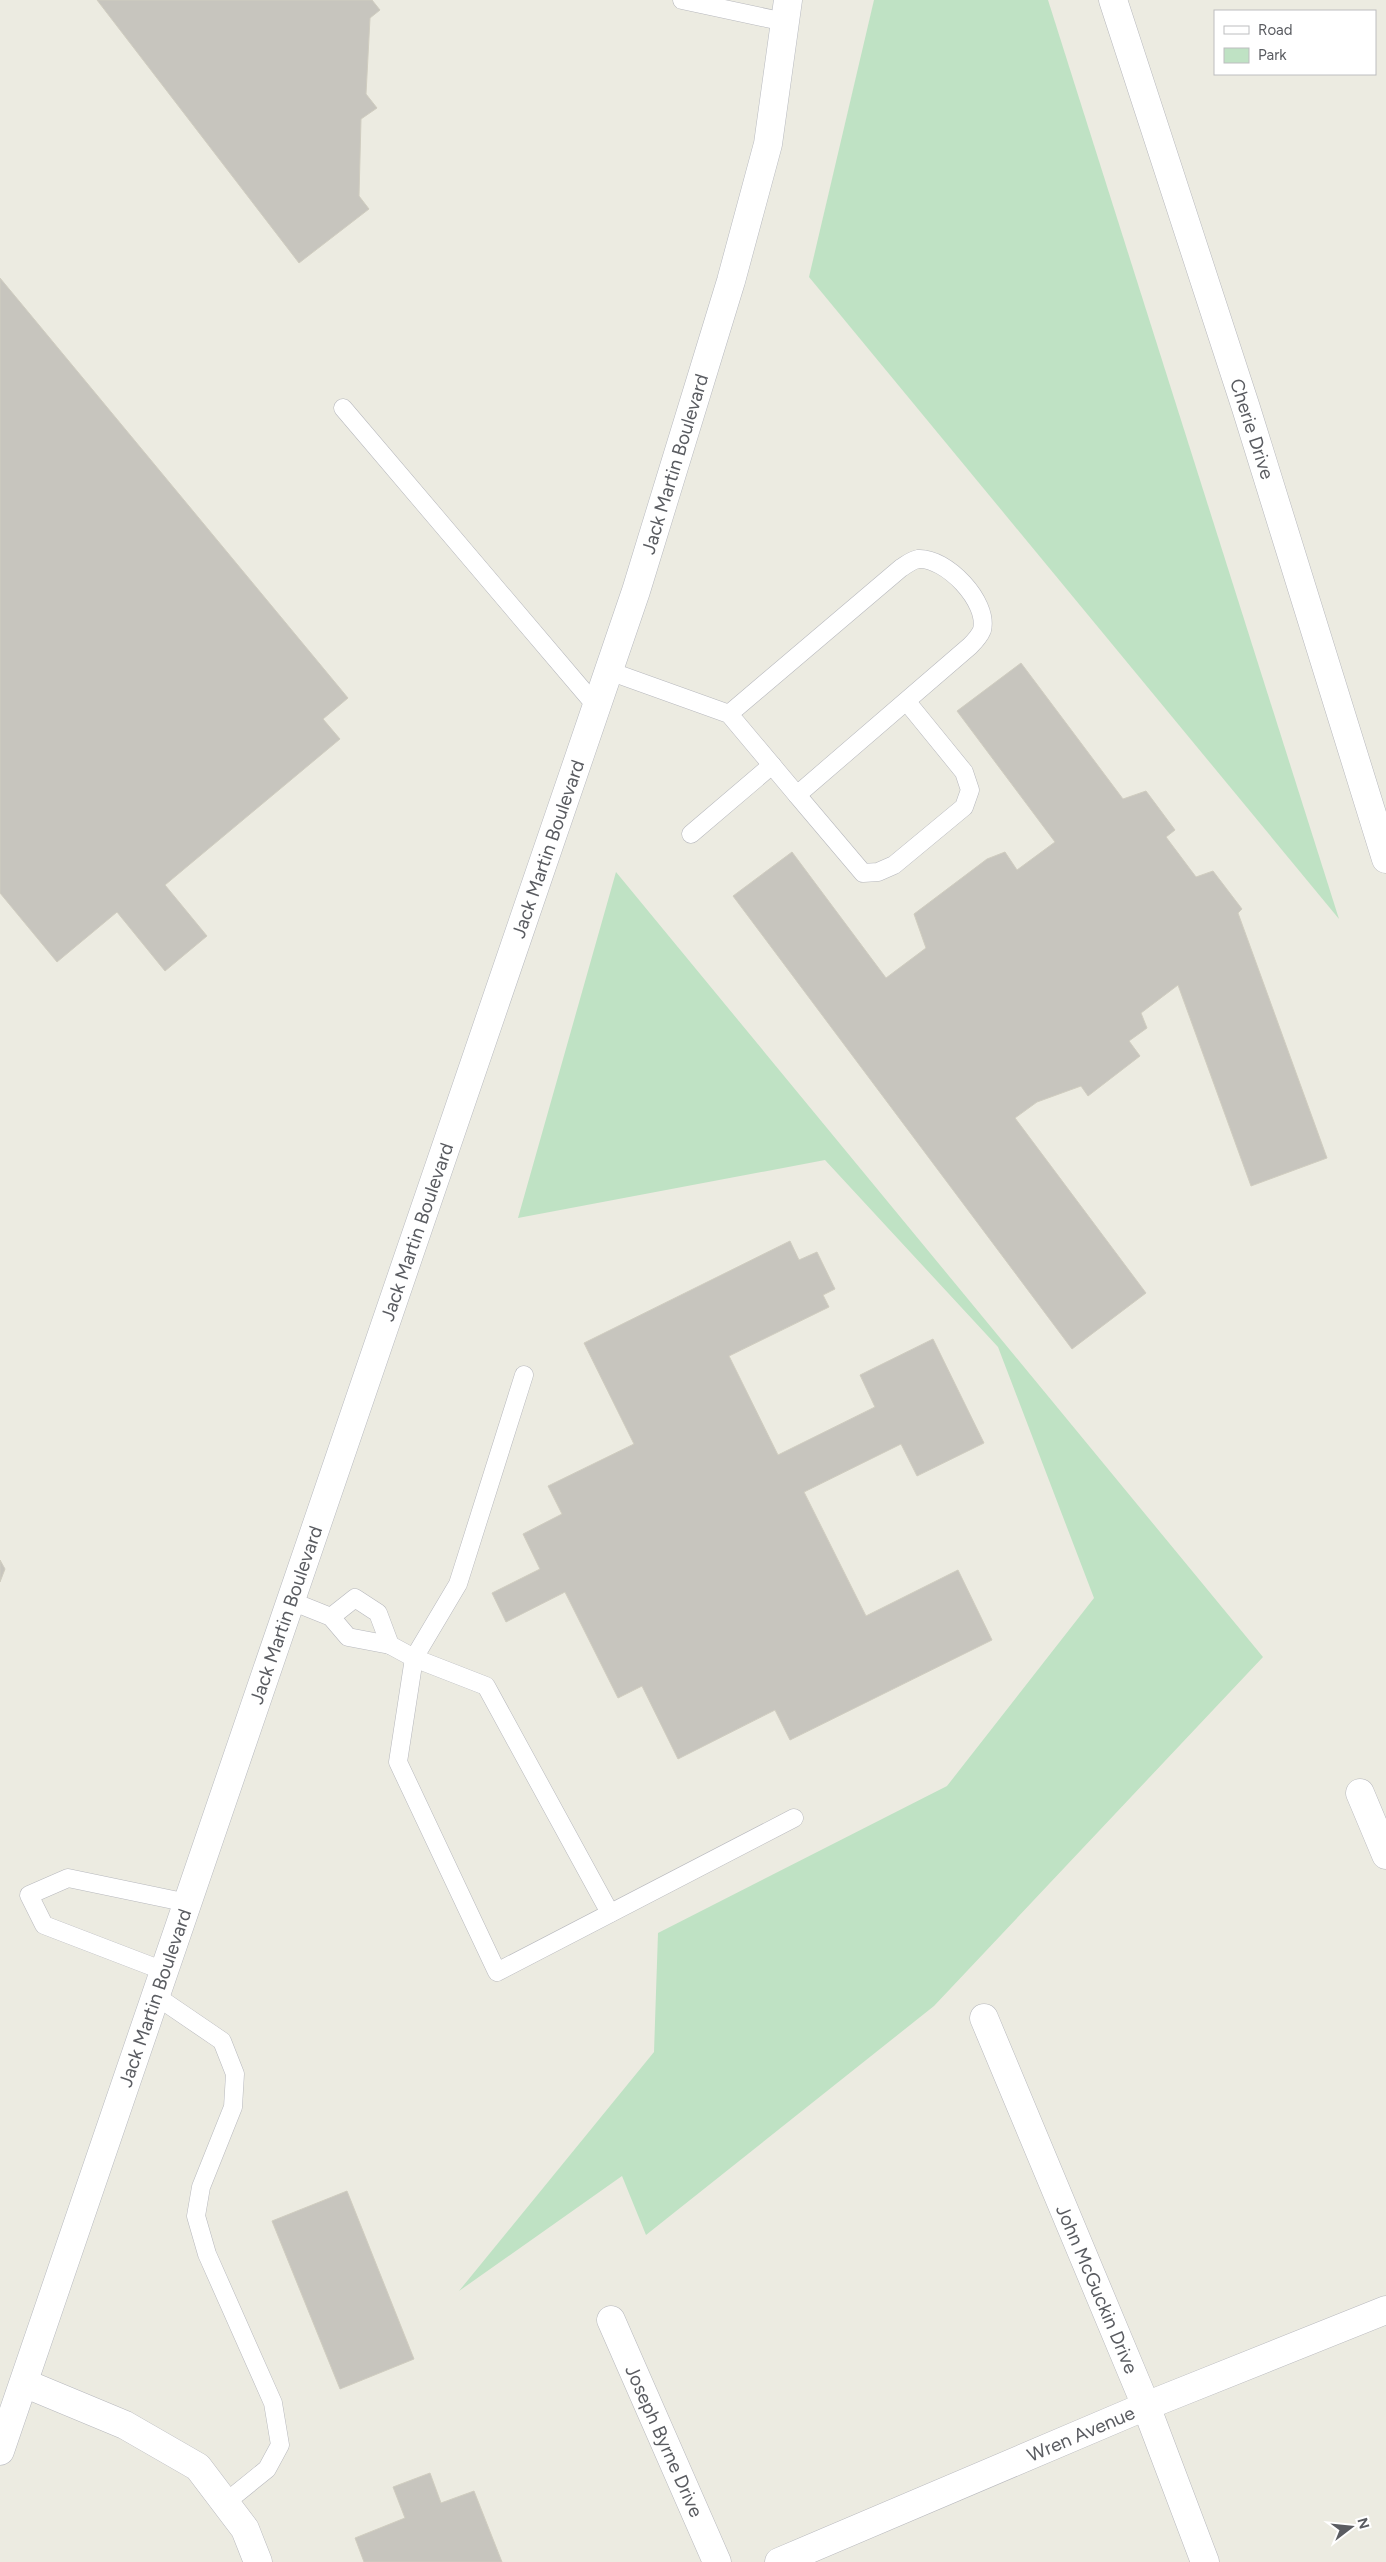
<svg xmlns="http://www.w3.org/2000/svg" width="1386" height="2562" font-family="Figtree,sans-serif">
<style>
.green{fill:#bfe2c4}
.building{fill:#c7c5be;stroke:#d0cdc0}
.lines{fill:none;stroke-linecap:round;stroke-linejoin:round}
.lane-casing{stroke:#b7b8bd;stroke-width:19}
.street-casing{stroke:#b7b8bd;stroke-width:29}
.secondary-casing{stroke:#b7b9bf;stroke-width:29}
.lane{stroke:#fff;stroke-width:18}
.street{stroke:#fff;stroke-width:28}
.secondary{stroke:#fff;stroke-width:28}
.labels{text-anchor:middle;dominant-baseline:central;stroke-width:5;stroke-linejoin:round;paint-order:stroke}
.street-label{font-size:19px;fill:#5a5c61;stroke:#fff}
</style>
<rect width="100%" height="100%" fill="#ecebe1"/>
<g class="green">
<polygon points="874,0 1048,0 1339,919 809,277"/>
<polygon points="616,872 1263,1657 934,2006 646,2235 622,2176 459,2291 654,2052 658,1933 947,1786 1094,1598 998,1347 825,1160 518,1218"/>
</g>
<g class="building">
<polygon points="97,0 372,0 380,10 370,18 366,94 377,108 361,119 359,196 369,209 299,263"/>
<polygon points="0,278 348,698 323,719 340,739 165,885 207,936 165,971 117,912 57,962 0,893"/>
<polygon points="1021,663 1123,799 1146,791 1175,830 1166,837 1196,877 1213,871 1242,909 1238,913 1327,1158 1251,1186 1178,985 1141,1013 1147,1028 1129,1041 1140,1056 1088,1096 1081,1086 1037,1102 1015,1118 1146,1293 1072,1349 733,896 792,852 886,978 926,948 914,914 987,859 1005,852 1017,870 1055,842 957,711"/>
<polygon points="790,1241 799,1260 817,1252 835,1289 823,1295 829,1307 729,1356 778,1455 875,1407 860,1375 933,1339 984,1443 917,1476 901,1444 804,1492 866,1616 958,1570 992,1640 790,1740 775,1710 678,1759 642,1686 618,1698 565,1592 506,1622 492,1593 540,1569 523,1534 562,1514 548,1486 634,1444 584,1343"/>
<polygon points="0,1560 5,1569 0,1582"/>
<polygon points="347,2191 414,2359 340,2389 272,2221"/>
<polygon points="430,2473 441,2503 474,2491 502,2562 364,2562 355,2538 405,2518 393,2487"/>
</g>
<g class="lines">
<g class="lane-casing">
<g id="lane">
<polyline points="682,0 785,22"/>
<polyline points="343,408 597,707"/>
<path d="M609,671L729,714L901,568C906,565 912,560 918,559C946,557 989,602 982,630C980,635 974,642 970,646L797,795L729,714"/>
<polyline points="797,795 863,873 878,872 894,865 964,807 970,790 964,772 907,702"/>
<polyline points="691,834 772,765"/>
<polyline points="524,1375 458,1584 414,1658 486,1686 610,1913"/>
<polyline points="291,1601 331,1617 348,1637 390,1645 414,1658 398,1762 497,1972 794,1818"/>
<polyline points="331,1617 355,1598 378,1613 390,1645"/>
<polyline points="164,1971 44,1925 29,1895 68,1878 188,1903"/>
<polyline points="156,1996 222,2041 235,2074 233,2107 201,2187 196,2216 207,2254 273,2403 280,2445 267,2469 225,2503"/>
</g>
</g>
<g class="street-casing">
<g id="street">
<polyline points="1113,0 1246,408 1386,859"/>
<polyline points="1360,1793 1386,1855"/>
<polyline points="984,2018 1146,2406 1205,2562"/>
<polyline points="611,2320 717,2562"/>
<polyline points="24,2383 125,2425 198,2467 245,2529 258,2562"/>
<polyline points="779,2562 1146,2406 1386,2310"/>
</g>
</g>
<g class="secondary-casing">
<polyline id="secondary" points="0,2451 636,591 731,281 768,144 788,0"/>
</g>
<use href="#lane" class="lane"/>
<use href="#street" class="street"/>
<use href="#secondary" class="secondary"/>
</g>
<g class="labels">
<g class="street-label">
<text transform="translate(1252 429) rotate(72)">Cherie Drive</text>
<text transform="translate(675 464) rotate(-73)">Jack Martin Boulevard</text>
<text transform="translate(548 849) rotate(-71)">Jack Martin Boulevard</text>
<text transform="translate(417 1232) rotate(-71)">Jack Martin Boulevard</text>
<text transform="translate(286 1615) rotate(-71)">Jack Martin Boulevard</text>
<text transform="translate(155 1998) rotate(-71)">Jack Martin Boulevard</text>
<text transform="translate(1097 2289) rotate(67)">John McGuckin Drive</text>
<text transform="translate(1081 2434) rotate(-23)">Wren Avenue</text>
<text transform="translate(664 2441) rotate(66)">Joseph Byrne Drive</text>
</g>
</g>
<rect x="1214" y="10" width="162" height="65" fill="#ffffff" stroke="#bdbec0"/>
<rect x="1224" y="26" width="25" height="8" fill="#ffffff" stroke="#bdbec0"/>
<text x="1258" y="35" font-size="15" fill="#5a5c61">Road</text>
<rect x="1224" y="48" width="25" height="15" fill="#bfe2c4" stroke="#bdbec0"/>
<text x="1258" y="60" font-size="15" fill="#5a5c61">Park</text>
<g transform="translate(1351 2527) rotate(74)" stroke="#ffffff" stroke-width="4" paint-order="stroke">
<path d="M0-4L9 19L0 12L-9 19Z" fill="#5a5c61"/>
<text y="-8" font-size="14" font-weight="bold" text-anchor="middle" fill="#5a5c61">N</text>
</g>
</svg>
